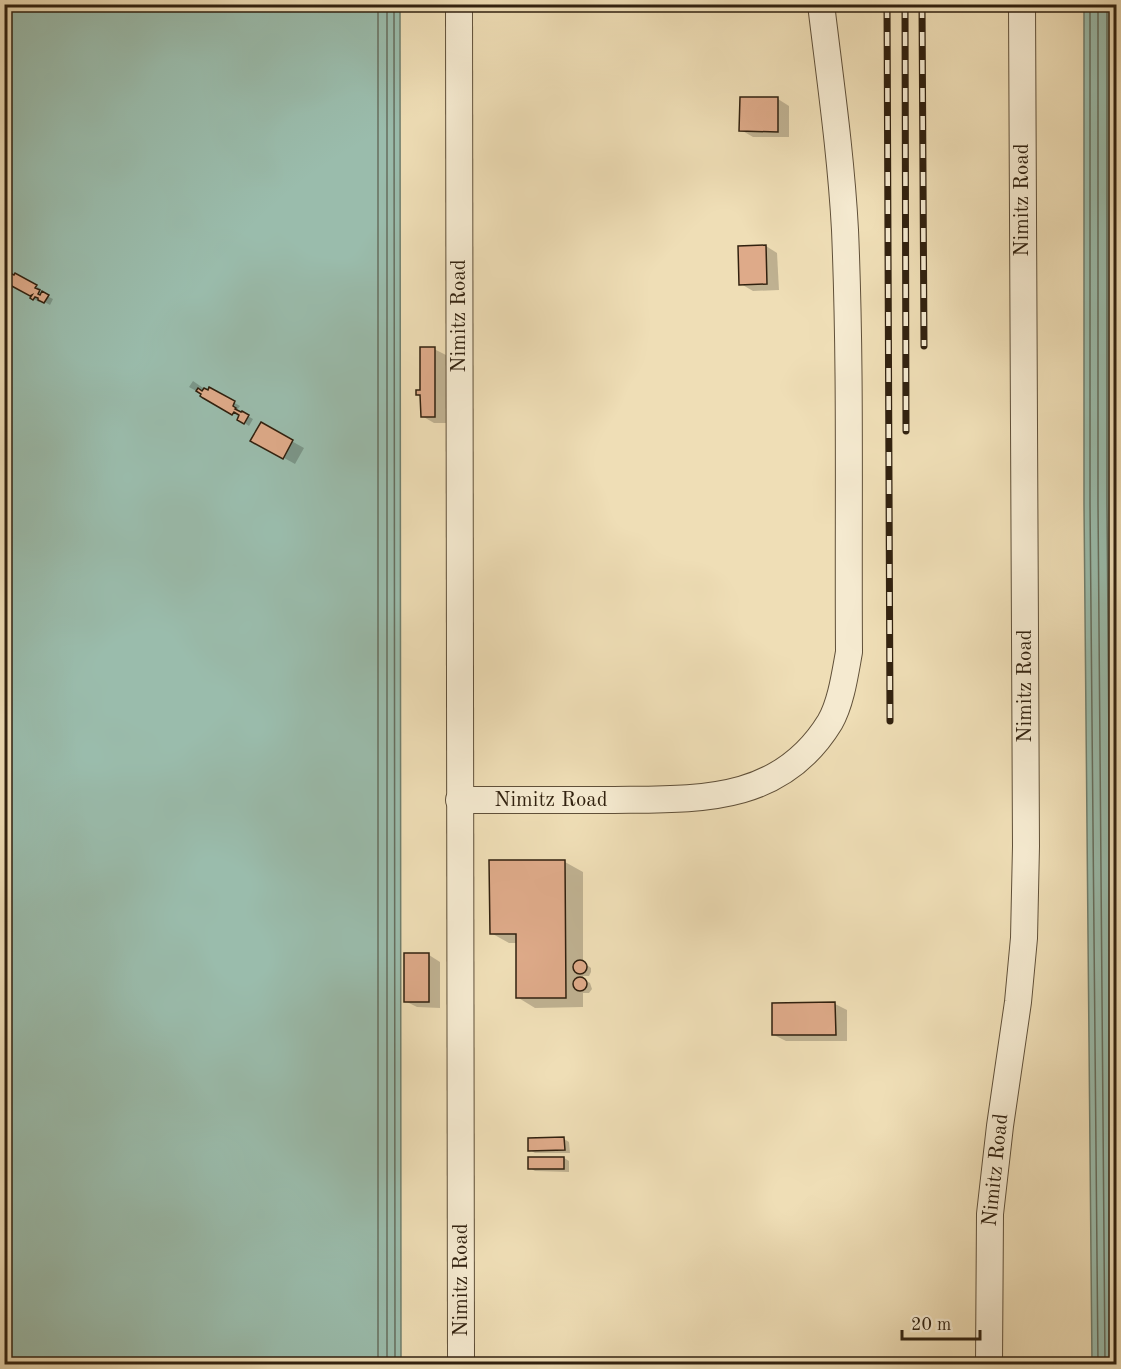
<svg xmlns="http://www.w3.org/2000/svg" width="1121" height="1369" font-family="'Old Standard TT',serif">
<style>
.water{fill:#9abcac;stroke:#707e6d;stroke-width:1.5}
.shadow{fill:#0003}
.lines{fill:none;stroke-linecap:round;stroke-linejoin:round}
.shore{stroke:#666e5e;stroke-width:1.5}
.building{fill:#deaa89;stroke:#31210f;stroke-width:1.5}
.minor-casing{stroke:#605039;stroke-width:28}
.minor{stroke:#f5ead0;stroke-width:26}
.rail-casing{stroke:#31210f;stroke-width:7}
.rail{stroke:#f5ead0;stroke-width:4.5;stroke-dasharray:14;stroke-linecap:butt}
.labels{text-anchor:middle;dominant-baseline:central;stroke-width:4.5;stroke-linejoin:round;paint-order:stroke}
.street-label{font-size:21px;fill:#31210f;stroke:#f5ead0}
</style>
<rect width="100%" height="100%" fill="#efdeb6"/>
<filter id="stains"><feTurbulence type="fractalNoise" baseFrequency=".00333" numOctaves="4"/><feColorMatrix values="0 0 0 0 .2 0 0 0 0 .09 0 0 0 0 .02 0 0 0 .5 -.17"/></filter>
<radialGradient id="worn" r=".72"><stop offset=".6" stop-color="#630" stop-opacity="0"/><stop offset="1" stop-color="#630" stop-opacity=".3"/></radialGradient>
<g class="water">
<polygon points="5,5 400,5 401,1364 5,1364"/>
<polygon points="1084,5 1116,5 1116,1364 1092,1364 1084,504"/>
</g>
<g class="shadow">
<polygon points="778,99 789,106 789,137 753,137 741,130"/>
<polygon points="766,246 777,253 779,290 753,291 741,284"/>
<polygon points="16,275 41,289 39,292 53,299 50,305 41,300 39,302 32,298 33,296 14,285 13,287 12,286 8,293 4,291 4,285"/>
<polygon points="434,349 446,355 446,423 434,423 422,416 422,397 418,395 422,392"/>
<polygon points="193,381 209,392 210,389 240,406 237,410 253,419 249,426 239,419 240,417 204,397 200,392 200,393 189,387"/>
<polygon points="261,424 304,448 295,464 252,440"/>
<polygon points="565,862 583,872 583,962 591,968 591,972 589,976 583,976 583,979 590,983 592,989 589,993 583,993 583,1007 535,1008 517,997 517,943 509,943 491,933"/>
<polygon points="429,955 440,962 440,1008 417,1007 405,1001"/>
<polygon points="835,1004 847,1010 847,1041 786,1041 774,1035"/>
<polygon points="564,1139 569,1142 570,1153 535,1153 530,1150"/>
<polygon points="564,1158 569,1161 569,1172 535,1171 530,1168"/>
</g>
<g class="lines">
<g class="shore">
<polyline points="378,4 378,1364"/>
<polyline points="387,4 387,1364"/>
<polyline points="394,4 395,1364"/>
<polyline points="1090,4 1090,504 1098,1364"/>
<polyline points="1098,4 1098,504 1105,1364"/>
<polyline points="1107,4 1107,504 1114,1364"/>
</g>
</g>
<g class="building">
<polygon points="740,97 778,97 778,132 739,131"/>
<polygon points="766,245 767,284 739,285 738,246"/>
<polygon points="10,273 14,275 15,273 37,285 35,288 40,290 38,294 40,295 42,291 49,295 44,303 38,300 38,298 35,297 33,300 30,298 32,295 30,296 8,284 4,287 6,280 4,276 5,275 8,277"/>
<polygon points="420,347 435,347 435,417 421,417 420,395 416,395 416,390 420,390"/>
<polygon points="209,387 235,401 233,406 236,408 235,409 241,412 242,411 249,415 244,424 237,420 239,415 234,412 232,415 203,398 200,396 201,394 196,391 198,388 202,391 204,388 208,390"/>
<polygon points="261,422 293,440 283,459 250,441"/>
<polygon points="489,860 565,860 566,998 516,998 516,934 490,934"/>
<rect x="404" y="953" width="25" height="49"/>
<circle cx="580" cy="967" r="7"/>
<circle cx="580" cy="984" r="7"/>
<polygon points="835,1002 836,1035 772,1035 772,1003"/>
<polygon points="564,1137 565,1150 528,1151 528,1138"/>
<rect x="528" y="1157" width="36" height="12"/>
</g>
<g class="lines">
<g class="minor-casing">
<g id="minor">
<polyline points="459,4 461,1364"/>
<path d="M459,800C511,800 563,800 614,800C698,799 780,804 830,722C841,703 845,674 849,652C848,512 851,371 845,230C841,155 830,79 821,4"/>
<polyline points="989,1364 990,1214 1000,1126 1018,1002 1024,938 1026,846 1022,4"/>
</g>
</g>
<use href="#minor" class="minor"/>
<g class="rail-casing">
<g id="rail">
<polyline points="887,4 890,721"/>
<polyline points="905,4 906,431"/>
<polyline points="922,4 924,346"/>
</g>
</g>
<use href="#rail" class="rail"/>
</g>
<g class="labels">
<g class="street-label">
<text transform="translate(1022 200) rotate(-90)">Nimitz Road</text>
<text transform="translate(459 316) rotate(-90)">Nimitz Road</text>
<text transform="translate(1025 686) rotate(-90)">Nimitz Road</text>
<text x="551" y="800">Nimitz Road</text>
<text transform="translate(996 1170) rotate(-84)">Nimitz Road</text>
<text transform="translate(461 1280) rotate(-90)">Nimitz Road</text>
</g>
</g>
<rect width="1121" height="1369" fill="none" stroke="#efdeb6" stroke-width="24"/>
<rect x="6" y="6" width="1109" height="1357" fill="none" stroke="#31210f" stroke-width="3"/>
<rect x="12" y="12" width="1097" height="1345" fill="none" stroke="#31210f" stroke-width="1.5"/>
<path d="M902 1330v9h78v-9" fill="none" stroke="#31210f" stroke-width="3"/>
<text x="911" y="1330" font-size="18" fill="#31210f" stroke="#f5ead0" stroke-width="4.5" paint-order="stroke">20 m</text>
<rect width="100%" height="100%" filter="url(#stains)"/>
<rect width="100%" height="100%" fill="url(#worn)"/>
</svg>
